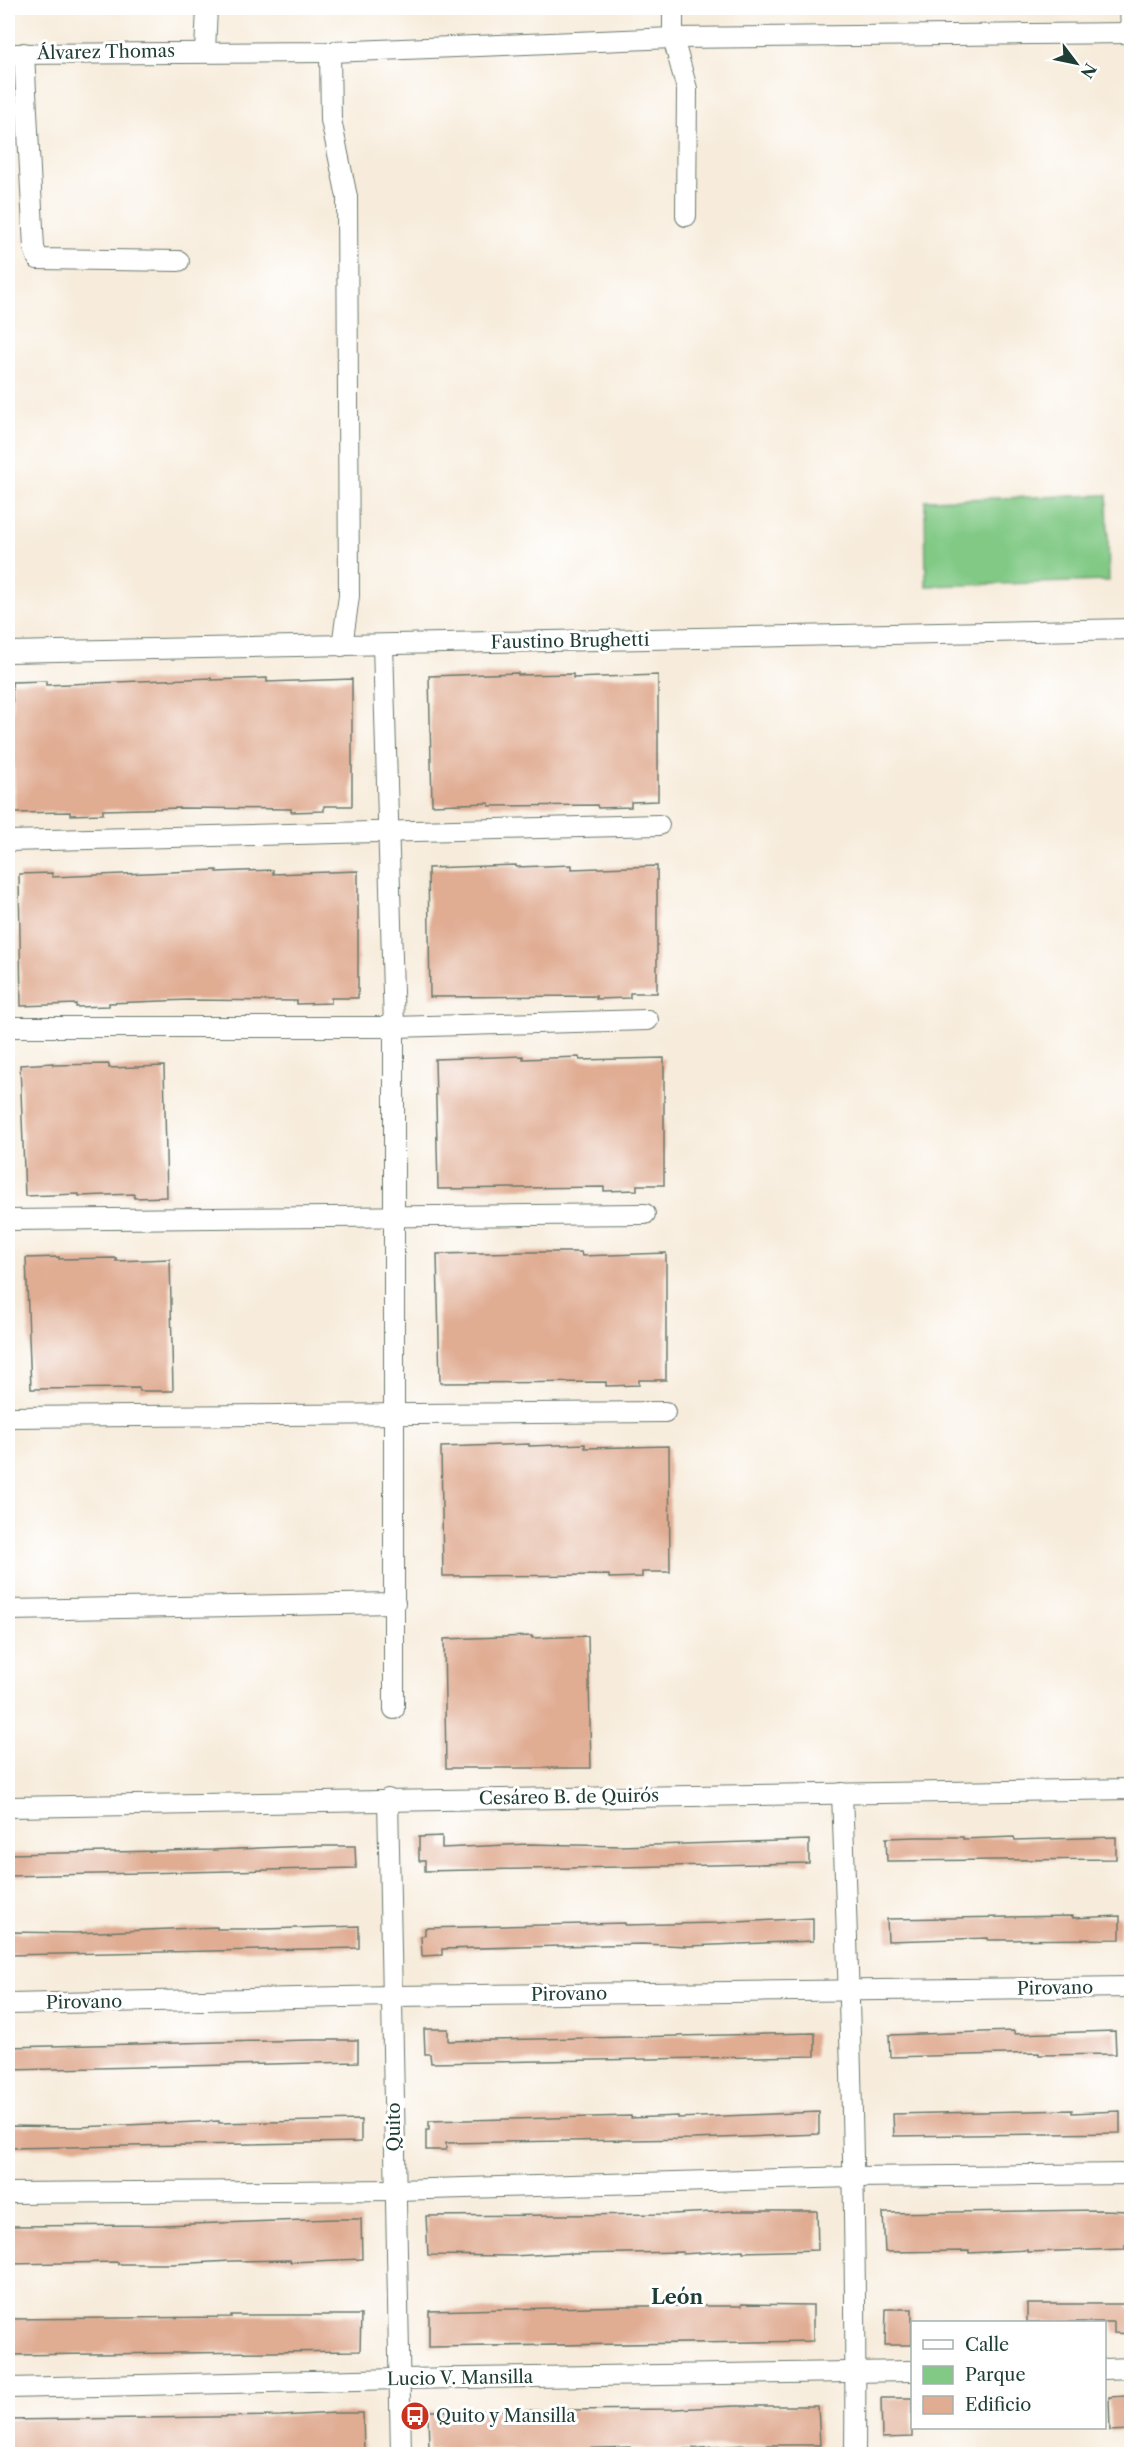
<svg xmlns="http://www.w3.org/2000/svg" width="1139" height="2462" font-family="'Libre Caslon Text',serif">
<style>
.green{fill:#81c985;stroke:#50835c;stroke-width:1.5}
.building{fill:#e0ac92}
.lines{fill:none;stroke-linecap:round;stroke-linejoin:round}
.street-casing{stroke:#6b7a6e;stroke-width:22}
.street{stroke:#fff;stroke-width:20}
.labels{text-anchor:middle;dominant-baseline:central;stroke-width:6;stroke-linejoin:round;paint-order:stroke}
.street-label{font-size:18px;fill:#1f3d34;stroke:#fff}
.poi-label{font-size:18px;fill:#1f3d34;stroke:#fff;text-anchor:start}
.neighbourhood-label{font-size:20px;font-weight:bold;fill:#1f3d34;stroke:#fff}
</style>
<rect width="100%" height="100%" fill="#fff"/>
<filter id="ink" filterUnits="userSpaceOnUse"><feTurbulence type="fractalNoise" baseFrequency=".0167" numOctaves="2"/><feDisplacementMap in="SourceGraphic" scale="12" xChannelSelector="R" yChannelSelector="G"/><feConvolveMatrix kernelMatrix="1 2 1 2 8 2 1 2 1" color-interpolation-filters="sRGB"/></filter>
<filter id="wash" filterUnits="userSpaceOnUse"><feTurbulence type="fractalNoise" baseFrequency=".008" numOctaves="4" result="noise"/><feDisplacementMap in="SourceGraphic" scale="24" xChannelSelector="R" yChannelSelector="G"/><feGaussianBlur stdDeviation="1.35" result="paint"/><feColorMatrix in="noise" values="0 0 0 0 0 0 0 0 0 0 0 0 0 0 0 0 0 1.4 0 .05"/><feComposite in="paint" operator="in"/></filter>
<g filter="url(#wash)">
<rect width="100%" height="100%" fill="#f7ecdb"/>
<polygon class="green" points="1107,495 1109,581 926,586 925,500"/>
<g id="blocks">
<g class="building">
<polygon points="518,673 518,675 573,674 573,678 658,675 658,801 631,802 631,807 598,808 597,805 489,806 489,803 432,805 429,676"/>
<polygon points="211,678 211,680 267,678 267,682 352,679 352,806 324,806 324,811 291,812 291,809 182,808 103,810 103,814 70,815 70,812 15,813 12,682 46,681 46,685"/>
<polygon points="516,865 516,867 572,865 572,869 657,866 657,993 630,993 630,998 596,999 596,996 430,997 428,868"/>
<polygon points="217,870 217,872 273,870 273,874 358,871 358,998 331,998 331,1003 297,1004 297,1001 189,1000 109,1003 109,1006 76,1007 76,1004 21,1006 19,874 52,873 52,877"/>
<polygon points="523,1056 523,1059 579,1057 580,1060 664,1058 664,1185 637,1185 637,1190 604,1191 604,1187 438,1189 435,1059"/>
<polygon points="53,1063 53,1065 109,1064 109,1068 164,1066 167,1197 134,1198 134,1194 79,1196 79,1194 25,1196 20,1065"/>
<polygon points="525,1252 581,1252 582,1256 666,1253 666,1380 639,1380 639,1385 606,1386 606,1382 440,1383 437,1254"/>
<polygon points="59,1257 59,1259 116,1258 116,1261 170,1259 173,1391 140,1391 139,1388 31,1389 26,1258"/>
<polygon points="529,1444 529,1446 585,1444 585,1448 669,1446 670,1572 642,1572 642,1577 609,1578 609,1575 443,1576 441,1447"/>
<polygon points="532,1636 532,1638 588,1636 591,1768 446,1768 444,1639"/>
<polygon points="442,1836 442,1848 528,1844 621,1846 809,1840 809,1863 425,1871 425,1861 419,1861 419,1837"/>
<polygon points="916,1837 963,1837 963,1839 1014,1837 1015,1840 1116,1837 1116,1859 887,1861 886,1838"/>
<polygon points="309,1846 355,1846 356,1868 8,1876 8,1854 213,1850"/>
<polygon points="1073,1916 1073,1918 1120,1916 1120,1939 988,1940 988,1938 888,1941 887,1919"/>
<polygon points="813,1918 813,1941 688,1946 642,1944 442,1949 442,1955 422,1956 421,1936 425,1935 425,1928 625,1923 625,1925 717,1923"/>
<polygon points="359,1926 359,1948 8,1955 8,1932 76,1933 217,1927 217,1929 265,1929"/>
<polygon points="424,2029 448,2029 448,2041 815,2033 815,2056 431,2063 430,2054 425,2054"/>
<polygon points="1014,2031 1014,2034 1115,2031 1116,2054 1039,2055 1039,2053 890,2057 889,2035"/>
<polygon points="311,2040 358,2040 358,2062 8,2070 8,2047"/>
<polygon points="1072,2110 1072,2113 1120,2111 1120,2133 894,2136 893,2114"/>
<polygon points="819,2112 819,2134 694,2139 446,2143 446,2150 426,2150 426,2130 429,2130 429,2121 631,2116 631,2118 678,2116 678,2118"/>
<polygon points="361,2120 361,2142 8,2148 8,2126 79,2127 219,2121 219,2123"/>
<polygon points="1101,2210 1130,2211 1131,2244 1125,2245 1125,2249 1027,2252 1027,2250 969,2253 969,2251 885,2252 883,2213"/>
<polygon points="733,2211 817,2211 818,2250 743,2252 743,2250 683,2254 683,2252 570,2254 570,2253 512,2256 428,2255 426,2216 673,2214"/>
<polygon points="335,2219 361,2219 362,2259 290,2262 290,2260 232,2261 172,2264 118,2264 118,2262 8,2264 8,2226 163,2225"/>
<polygon points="742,2304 813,2305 813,2341 429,2347 429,2311 628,2306 741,2306"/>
<polygon points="1027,2304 1128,2304 1128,2308 1131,2308 1131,2334 1114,2333 1114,2322 1027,2322"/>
<polygon points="886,2309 912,2309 912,2345 885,2345"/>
<polygon points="231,2315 361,2315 360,2351 8,2355 8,2319 231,2317"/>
<polygon points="1127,2396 1128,2405 1131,2405 1131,2430 1110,2431 1109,2397"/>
<polygon points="881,2398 912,2398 912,2437 882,2438"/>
<polygon points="735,2406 818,2406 820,2445 745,2445 685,2449 630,2449 630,2447 514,2451 514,2449 429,2450 428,2411 675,2409"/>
<polygon points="336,2413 363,2413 364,2453 8,2454 8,2420 281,2416"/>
</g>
</g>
</g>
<g filter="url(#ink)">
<use href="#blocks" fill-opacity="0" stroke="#6b7a6e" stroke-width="1.5"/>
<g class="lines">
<g class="street-casing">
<g id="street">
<polyline points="673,8 673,38 687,89 686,216"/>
<polyline points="1130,8 1131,33"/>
<polyline points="205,51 207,8"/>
<polyline points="330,52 331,120 347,197 349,596 342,646"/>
<polyline points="24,53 34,248 38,259 179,261"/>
<polyline points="8,54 330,52 673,38 1132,33"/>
<polyline points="383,645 394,1027 394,1709"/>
<polyline points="8,652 1132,629"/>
<polyline points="8,841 659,825"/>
<polyline points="8,1027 394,1027 648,1020"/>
<polyline points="8,1220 645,1214"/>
<polyline points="8,1417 665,1412"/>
<polyline points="8,1610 395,1603"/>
<path d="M842,1793C850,2013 857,2234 855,2454"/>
<polyline points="388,1799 401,2454"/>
<polyline points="8,1807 1132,1789"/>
<polyline points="8,2004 393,1996 1132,1987"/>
<polyline points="8,2193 395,2190 852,2177 1132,2174"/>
<polyline points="1104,2369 1132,2368"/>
<polyline points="8,2388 400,2379 912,2371"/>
</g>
</g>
<use href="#street" class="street"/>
</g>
</g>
<defs>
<g id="bus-disc" transform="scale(1.5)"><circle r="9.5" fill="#c8321e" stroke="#fff"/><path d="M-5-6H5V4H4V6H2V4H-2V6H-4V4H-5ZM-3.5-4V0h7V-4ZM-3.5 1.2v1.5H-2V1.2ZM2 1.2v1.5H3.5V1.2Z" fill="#fff"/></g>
</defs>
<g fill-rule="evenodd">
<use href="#bus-disc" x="415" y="2416"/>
</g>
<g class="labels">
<g class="street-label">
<text transform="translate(106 52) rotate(-1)">Álvarez Thomas</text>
<text transform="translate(570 641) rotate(-1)">Faustino Brughetti</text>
<text transform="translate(569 1797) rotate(-1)">Cesáreo B. de Quirós</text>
<text transform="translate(1055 1988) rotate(-1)">Pirovano</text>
<text transform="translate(569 1994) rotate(-1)">Pirovano</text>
<text transform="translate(84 2002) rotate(-1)">Pirovano</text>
<text transform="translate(394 2127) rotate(-90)">Quito</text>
<text transform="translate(460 2378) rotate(-1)">Lucio V. Mansilla</text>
</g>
<g class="poi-label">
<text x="436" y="2416">Quito y Mansilla</text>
</g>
<g class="neighbourhood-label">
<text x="677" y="2297">León</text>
</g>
</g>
<rect width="1139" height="2462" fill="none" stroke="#fff" stroke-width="30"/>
<rect x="911" y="2321" width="195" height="108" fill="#ffffff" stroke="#a5b1ae" stroke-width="1.5"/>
<rect x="923" y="2340" width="30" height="9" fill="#ffffff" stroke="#a5b1ae" stroke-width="1.5"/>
<text x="965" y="2351" font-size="18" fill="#1f3d34">Calle</text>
<rect x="923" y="2366" width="30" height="18" fill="#81c985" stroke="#a5b1ae" stroke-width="1.5"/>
<text x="965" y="2381" font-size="18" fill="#1f3d34">Parque</text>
<rect x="923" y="2396" width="30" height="18" fill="#e0ac92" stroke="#a5b1ae" stroke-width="1.5"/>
<text x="965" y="2411" font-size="18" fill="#1f3d34">Edificio</text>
<g transform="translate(1076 63) rotate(122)" stroke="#ffffff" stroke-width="4.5" paint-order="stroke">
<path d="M0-4.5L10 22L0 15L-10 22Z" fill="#1f3d34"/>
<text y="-9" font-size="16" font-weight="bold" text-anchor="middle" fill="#1f3d34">N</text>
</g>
</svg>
